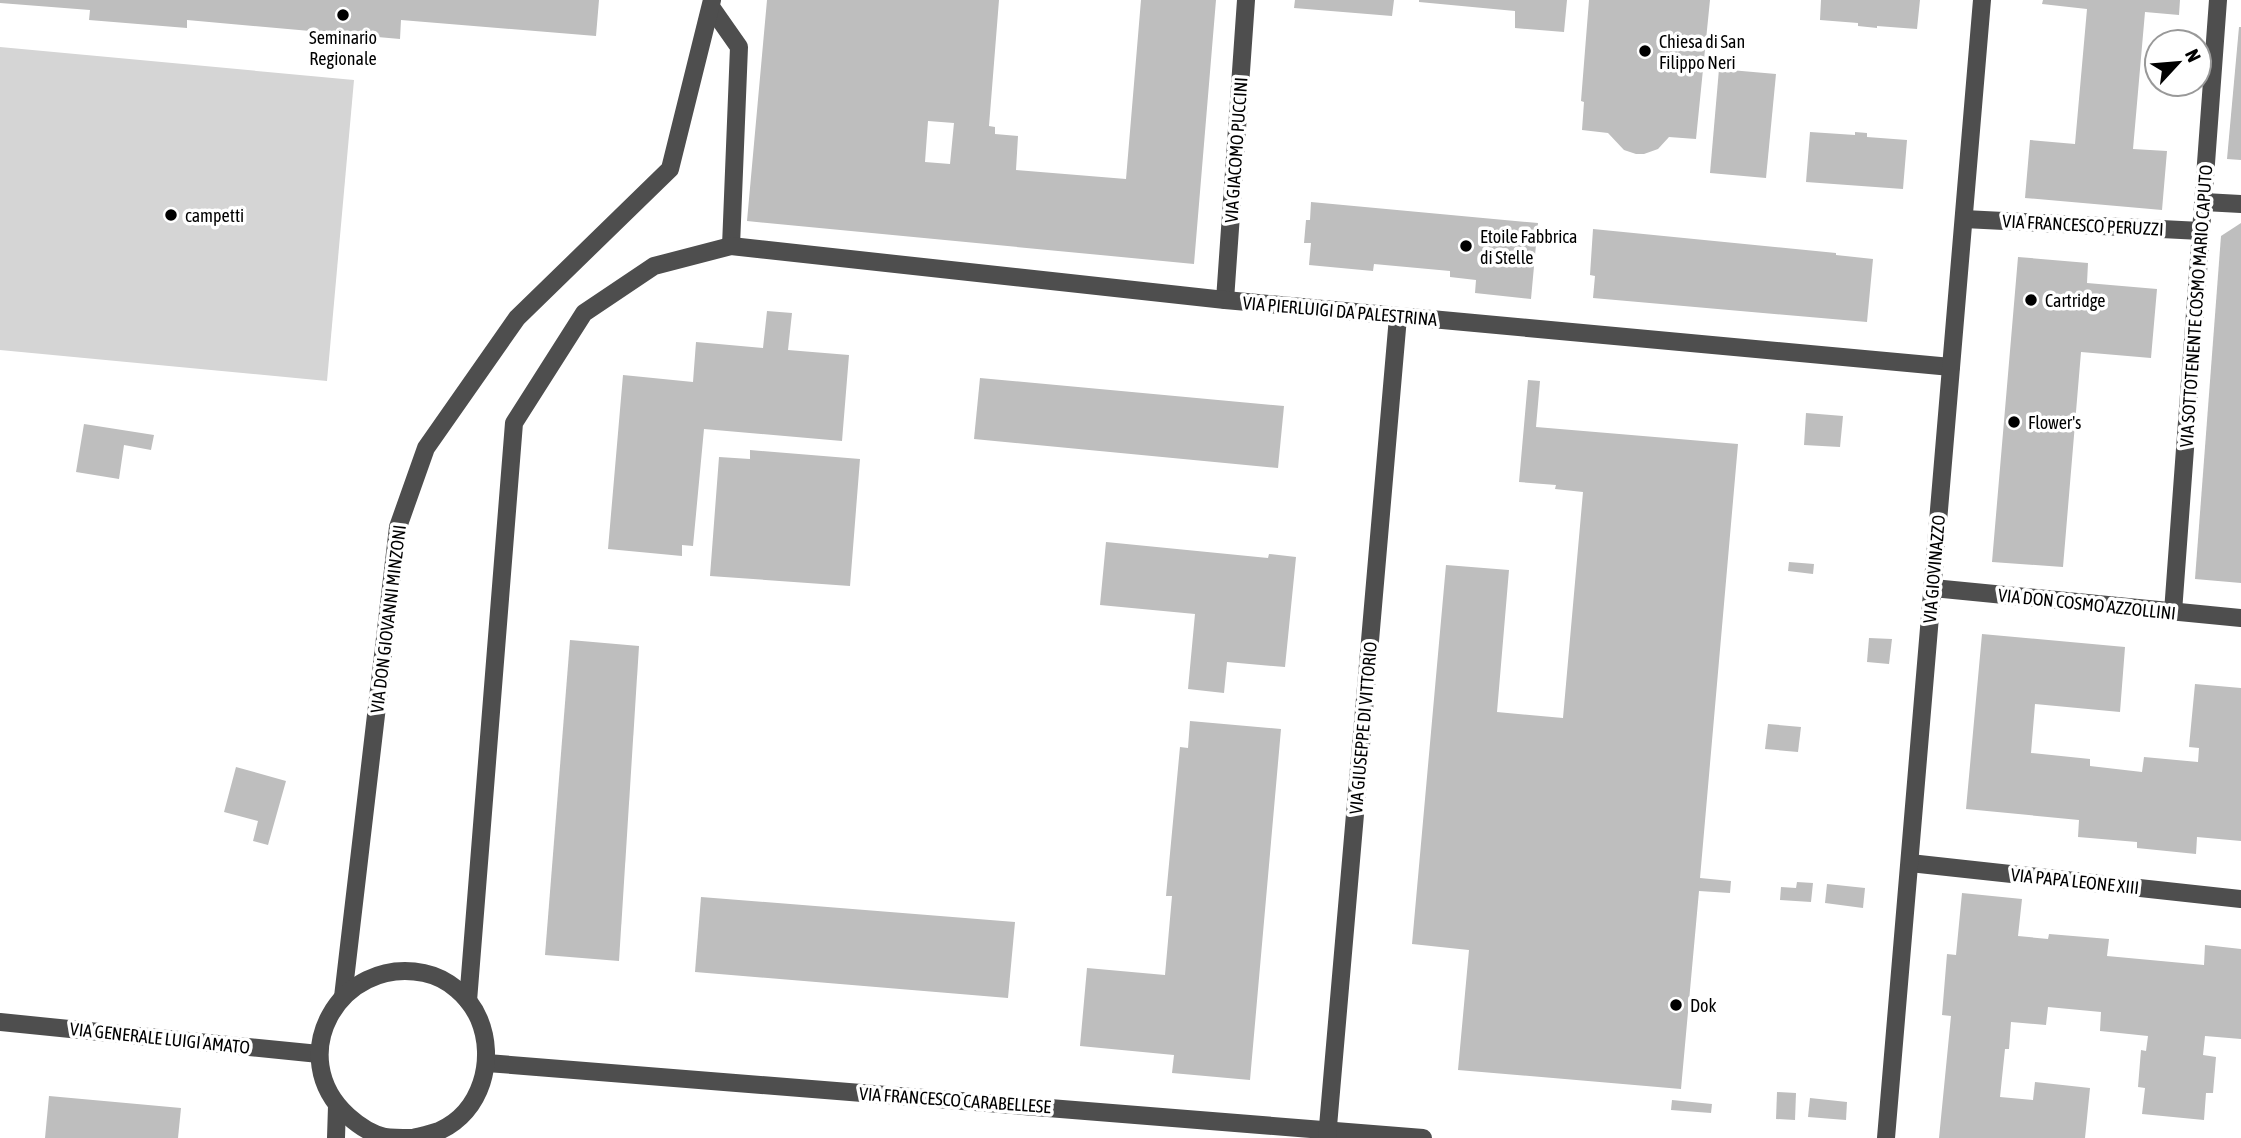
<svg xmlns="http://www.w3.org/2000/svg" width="2241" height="1138" font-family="'Asap Condensed',sans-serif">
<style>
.green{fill:#d5d5d5}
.building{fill:#bebebe;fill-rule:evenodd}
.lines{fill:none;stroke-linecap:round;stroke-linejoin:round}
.minor{stroke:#4e4e4e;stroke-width:18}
.poi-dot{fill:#000;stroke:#fff;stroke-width:2.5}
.labels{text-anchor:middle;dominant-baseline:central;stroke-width:7;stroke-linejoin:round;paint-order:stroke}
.poi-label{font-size:18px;fill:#000;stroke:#fff;text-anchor:start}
.street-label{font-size:18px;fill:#000;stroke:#fff}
</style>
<rect width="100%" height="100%" fill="#fff"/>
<polygon class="green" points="0,47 354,80 327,381 0,350"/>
<g class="building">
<polygon points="0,0 599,0 596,36 401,20 400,39 187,20 187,28 89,20 90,10 0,3"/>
<path d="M767,0H999L989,126L995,127V134L1018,136L1016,170L1126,179L1141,0H1216L1194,264L747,221ZM928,121L954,123L950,164L925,162Z"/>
<polygon points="1295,0 1394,0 1392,16 1294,8"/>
<polygon points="1419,0 1567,0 1564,32 1515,28 1515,11 1419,2"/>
<polygon points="1589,0 1710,0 1696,139 1669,137 1658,149 1644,154 1636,154 1624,150 1608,133 1582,130 1584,102 1581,101"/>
<polygon points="1821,0 1920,0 1917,29 1877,26 1877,28 1858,26 1858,23 1820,20"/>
<polygon points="2043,0 2180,0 2179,15 2145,12 2133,149 2167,151 2162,210 2025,198 2030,140 2075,144 2087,9 2042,4"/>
<polygon points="2239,27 2241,27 2241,160 2227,159"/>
<polygon points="1719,69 1776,74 1766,178 1710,173"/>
<polygon points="1810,132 1855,135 1855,132 1867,133 1867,137 1907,140 1903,189 1806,182"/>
<polygon points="1311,202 1538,223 1531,299 1475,293 1476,280 1450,277 1450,271 1374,264 1373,271 1309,265 1311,243 1304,243 1306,220 1310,220"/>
<polygon points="2241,223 2241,583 2195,579 2221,236"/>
<polygon points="1593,229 1836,253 1836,255 1873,259 1867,322 1593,298 1595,276 1590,275"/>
<polygon points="2018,257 2088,263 2087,283 2157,289 2151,358 2081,352 2063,567 1992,562"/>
<polygon points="767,311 792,313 788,350 849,355 842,441 704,429 693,546 682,545 682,556 608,549 623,375 693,382 696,342 763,348"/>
<polygon points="980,378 1284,406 1278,468 974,439"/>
<polygon points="1528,380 1540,381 1536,427 1738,444 1700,878 1731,881 1730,893 1699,891 1681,1089 1458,1070 1469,950 1412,944 1446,565 1509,570 1497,712 1563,718 1583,492 1555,489 1556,485 1519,482"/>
<polygon points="1806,413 1843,416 1840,447 1804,445"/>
<polygon points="84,424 154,435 151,450 124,445 119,479 76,472"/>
<polygon points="750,450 860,459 850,586 710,576 719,457 750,459"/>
<polygon points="1106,542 1268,558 1269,554 1296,557 1285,667 1227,662 1224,693 1188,689 1195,614 1100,605"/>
<polygon points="1789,562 1814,564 1813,574 1788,571"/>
<polygon points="1982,634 2125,647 2120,712 2035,704 2031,753 2090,759 2090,766 2142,772 2144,757 2198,762 2199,748 2189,747 2195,684 2241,688 2241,841 2197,837 2196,854 2137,848 2137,842 2078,837 2079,820 1966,809"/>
<polygon points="1869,638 1892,639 1889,664 1867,662"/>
<polygon points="570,640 639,646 619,961 545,955"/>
<polygon points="1190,721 1281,729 1250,1080 1172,1073 1174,1055 1080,1046 1087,968 1165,975 1172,896 1166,896 1180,747 1188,748"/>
<polygon points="1768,724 1801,727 1798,752 1765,749"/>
<polygon points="236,767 286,781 268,845 253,841 258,821 224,812"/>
<polygon points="1797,882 1813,883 1811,902 1780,900 1781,887 1796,888"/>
<polygon points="1827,884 1865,888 1863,908 1825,903"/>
<polygon points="1962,893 2022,899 2018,936 2048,939 2049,934 2109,939 2107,956 2204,965 2205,945 2241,949 2241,1039 2205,1036 2203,1055 2216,1057 2213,1093 2206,1093 2204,1120 2142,1114 2145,1088 2138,1087 2141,1050 2146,1051 2148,1036 2100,1031 2101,1012 2048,1007 2046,1025 2011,1022 2009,1049 2005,1049 2000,1097 2033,1100 2035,1082 2090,1088 2085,1138 1939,1138 1951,1016 1942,1015 1947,954 1956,955"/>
<polygon points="701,897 1015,922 1008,998 695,972"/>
<polygon points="1777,1092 1796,1093 1795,1120 1776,1119"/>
<polygon points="49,1096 181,1108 178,1138 45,1138"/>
<polygon points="1810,1098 1847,1102 1846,1120 1808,1117"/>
<polygon points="1672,1100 1712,1104 1711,1113 1671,1110"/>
</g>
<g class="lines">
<g class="minor">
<polyline points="711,7 739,47 731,246"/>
<polyline points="2204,202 2241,204"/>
<polyline points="1964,219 2201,231"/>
<polyline points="1225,300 1246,0"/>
<polyline points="1933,588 2241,618"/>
<polyline points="2173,612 2218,0"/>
<polyline points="1910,863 2241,899"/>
<polyline points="343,997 398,527 426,448 517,318 670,169 712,0"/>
<polyline points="468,1001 514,423 584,313 654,266 731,246 1225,300 1951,367"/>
<polyline points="0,1022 319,1054"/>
<polyline points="487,1063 1423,1138"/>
<polyline points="336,1138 337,1106"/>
<path d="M411,1138C403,1138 393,1138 385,1137C371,1134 358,1125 348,1116C283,1057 339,956 424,973C448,978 469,996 479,1019C496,1059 482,1112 439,1131C431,1134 421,1136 413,1138"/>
<polyline points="1327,1138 1398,317"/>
<polyline points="1886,1138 1982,0"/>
</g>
</g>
<g class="poi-dot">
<circle cx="343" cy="15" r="7"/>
<circle cx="1645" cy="51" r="7"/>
<circle cx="171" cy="215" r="7"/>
<circle cx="1466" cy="246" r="7"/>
<circle cx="2031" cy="300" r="7"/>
<circle cx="2014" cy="422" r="7"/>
<circle cx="1676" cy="1005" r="7"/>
</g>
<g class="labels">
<g class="poi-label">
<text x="343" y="37" text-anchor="middle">Seminario<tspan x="343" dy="21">Regionale</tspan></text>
<text x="1659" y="41">Chiesa di San<tspan x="1659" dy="21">Filippo Neri</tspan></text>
<text x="185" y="215">campetti</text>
<text x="1480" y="236">Etoile Fabbrica<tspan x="1480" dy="21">di Stelle</tspan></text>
<text x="2045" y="300">Cartridge</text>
<text x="2028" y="422">Flower's</text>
<text x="1690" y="1005">Dok</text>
</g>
<g class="street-label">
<text transform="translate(1236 150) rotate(-86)">VIA GIACOMO PUCCINI</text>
<text transform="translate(2083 225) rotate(3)">VIA FRANCESCO PERUZZI</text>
<text transform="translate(2196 306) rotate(-86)">VIA SOTTOTENENTE COSMO MARIO CAPUTO</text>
<text transform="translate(1340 311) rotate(5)">VIA PIERLUIGI DA PALESTRINA</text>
<text transform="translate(1934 569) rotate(-85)">VIA GIOVINAZZO</text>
<text transform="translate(2087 604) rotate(6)">VIA DON COSMO AZZOLLINI</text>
<text transform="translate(388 619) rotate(-83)">VIA DON GIOVANNI MINZONI</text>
<text transform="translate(1363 728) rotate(-85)">VIA GIUSEPPE DI VITTORIO</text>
<text transform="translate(2075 881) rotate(6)">VIA PAPA LEONE XIII</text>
<text transform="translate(160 1038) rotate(6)">VIA GENERALE LUIGI AMATO</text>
<text transform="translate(955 1100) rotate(4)">VIA FRANCESCO CARABELLESE</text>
</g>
</g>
<g transform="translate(2178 63) rotate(64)"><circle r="33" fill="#ffffff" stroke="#999999" stroke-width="2"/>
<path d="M0-5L12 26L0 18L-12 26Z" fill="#000000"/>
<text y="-10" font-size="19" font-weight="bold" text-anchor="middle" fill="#000000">N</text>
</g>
</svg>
